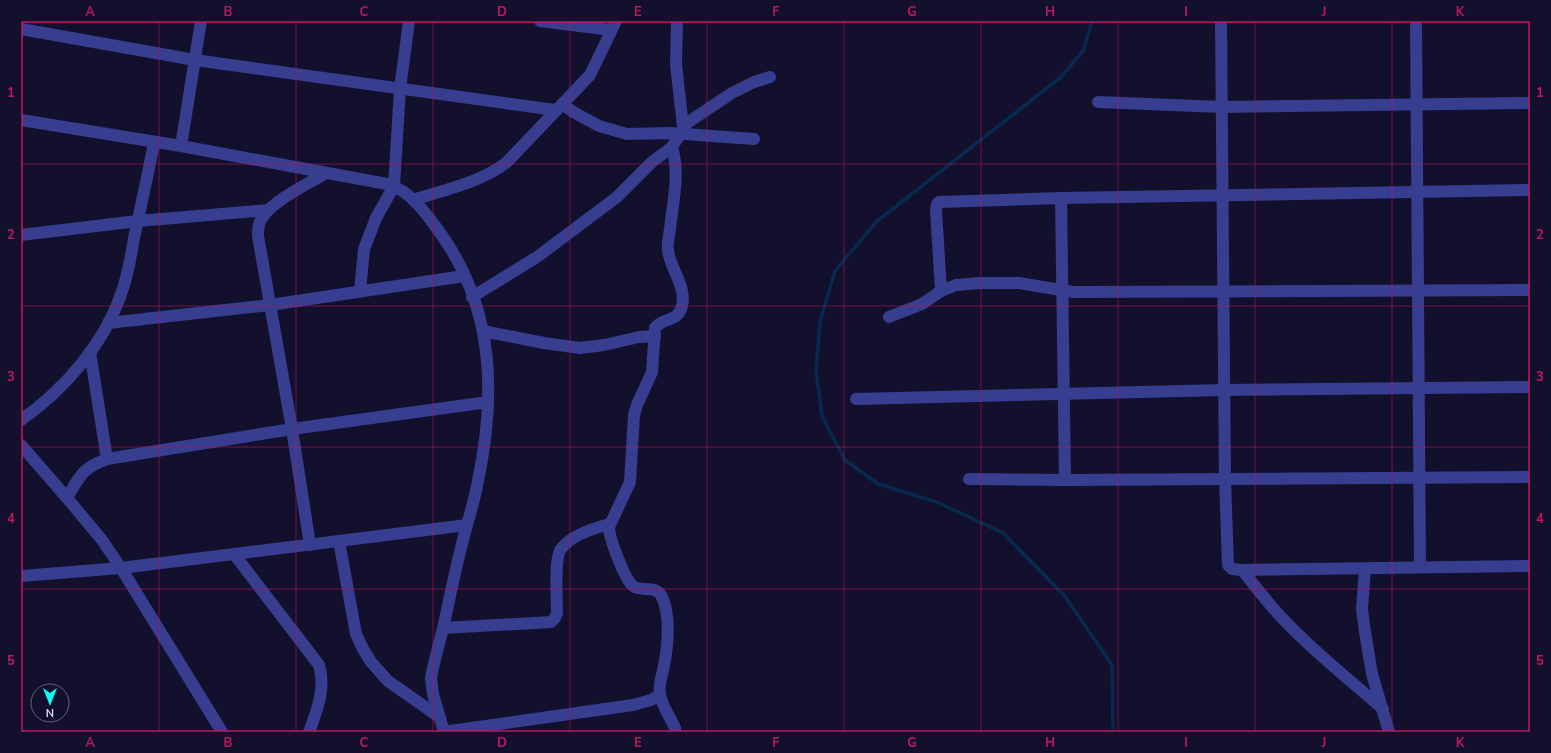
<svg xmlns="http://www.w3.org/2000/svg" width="1551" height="753" font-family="'Nunito Sans',sans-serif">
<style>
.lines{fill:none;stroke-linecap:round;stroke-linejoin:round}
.stream{stroke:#07294f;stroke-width:3.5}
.minor{stroke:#373d8f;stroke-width:12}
.grid{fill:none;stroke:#c2185b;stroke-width:1;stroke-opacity:0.55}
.neatline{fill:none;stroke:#c2185b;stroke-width:1.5}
.grid-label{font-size:13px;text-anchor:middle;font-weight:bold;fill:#c2185b}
</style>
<rect width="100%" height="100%" fill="#12102d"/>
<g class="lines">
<polyline class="stream" points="1092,21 1083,51 1061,77 876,222 835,271 820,322 816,370 822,416 845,460 878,484 937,502 1003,533 1064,595 1112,665 1113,732"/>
<g class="minor">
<polyline points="540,21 611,30"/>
<polyline points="677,21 676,64 683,127"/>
<polyline points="1221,21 1225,479 1228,565 1232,569 1242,570 1530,566"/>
<polyline points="1416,21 1420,567"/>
<polyline points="21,29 195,60 555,110"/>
<polyline points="1098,102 1221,107 1530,103"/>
<polyline points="562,104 575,113 599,126 627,134 671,133 754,139"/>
<path d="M21,120L181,146L387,184C411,190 429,217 443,237C494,311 496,395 478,481C474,504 466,526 461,548C454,575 449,602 443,628C439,645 434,661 431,678L433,694L444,732"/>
<polyline points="181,146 201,21"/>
<path d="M672,147C680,173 673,202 670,229C669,236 667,243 668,250C669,267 687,286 682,306C678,323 662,317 655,328L652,372L637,405L634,415L630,482L609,527C609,538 625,580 633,586C641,592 655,585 661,595C671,613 668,646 664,665C663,674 658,684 660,694C661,704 671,719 675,728V732"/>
<polyline points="1061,198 1065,480"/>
<path d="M413,200C444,190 479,183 506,163L590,75L616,21"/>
<polyline points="21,235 138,221 268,210"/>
<polyline points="941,291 936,210 937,204 939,202 1061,198 1530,190"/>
<polyline points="360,292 364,249 376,218 394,186 400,89 409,21"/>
<polyline points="472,297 537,257 617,197 652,162 672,147 687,123 732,93 754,82 770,77"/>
<polyline points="889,317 922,304 941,291 956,285 980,283 1019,283 1073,292 1530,290"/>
<polyline points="108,323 270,305 464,276"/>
<polyline points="483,331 544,343 580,348 604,345 639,337 655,336"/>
<polyline points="90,352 107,459"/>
<polyline points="856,399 1224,390 1530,387"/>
<path d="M21,420C64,390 104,344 121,294C128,276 131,256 134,238C141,206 148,174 154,143"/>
<polyline points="21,445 67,498 102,540 121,568 222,732"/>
<polyline points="969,479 1065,480 1530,477"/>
<path d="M67,498C80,476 82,468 107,459L292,429L488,402"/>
<polyline points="339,541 356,634 363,649 371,662 388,681 438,716"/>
<path d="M310,545L292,429L258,236C258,230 258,223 262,218C272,201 309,183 326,173"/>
<path d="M234,554L319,665C326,688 317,711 309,732"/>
<polyline points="1365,569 1362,609 1365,632 1372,674 1389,732"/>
<path d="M1242,570C1256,587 1269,605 1285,621C1315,653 1350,680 1383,709"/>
<polyline points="21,576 121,568 467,525"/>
<path d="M443,628L551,622L555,618L557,613C557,600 554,558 561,549C571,535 594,528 610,524"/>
<polyline points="443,732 633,705 651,700 660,695"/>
</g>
</g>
<path class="grid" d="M159,21V732M296,21V732M433,21V732M570,21V732M707,21V732M844,21V732M981,21V732M1118,21V732M1255,21V732M1392,21V732M21,164H1530M21,306H1530M21,447H1530M21,589H1530"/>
<rect width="1551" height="753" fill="none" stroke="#12102d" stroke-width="44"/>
<g transform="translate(50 703) rotate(180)"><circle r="19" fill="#12102d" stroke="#636281"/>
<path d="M0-3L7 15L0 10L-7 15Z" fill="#08fffe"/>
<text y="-6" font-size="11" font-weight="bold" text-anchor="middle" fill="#dcdcff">N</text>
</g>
<rect x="22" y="22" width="1507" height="709" class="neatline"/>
<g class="grid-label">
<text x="90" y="16">A</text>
<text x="228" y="16">B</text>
<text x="364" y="16">C</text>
<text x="502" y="16">D</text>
<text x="638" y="16">E</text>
<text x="776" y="16">F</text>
<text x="912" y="16">G</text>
<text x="1050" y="16">H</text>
<text x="1186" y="16">I</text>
<text x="1324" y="16">J</text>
<text x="1460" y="16">K</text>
<text x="11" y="97">1</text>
<text x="1540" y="97">1</text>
<text x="11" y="239">2</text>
<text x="1540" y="239">2</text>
<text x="11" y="381">3</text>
<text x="1540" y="381">3</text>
<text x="11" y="523">4</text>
<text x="1540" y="523">4</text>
<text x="11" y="665">5</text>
<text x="1540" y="665">5</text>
<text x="90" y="747">A</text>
<text x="228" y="747">B</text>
<text x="364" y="747">C</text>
<text x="502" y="747">D</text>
<text x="638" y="747">E</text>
<text x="776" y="747">F</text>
<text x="912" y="747">G</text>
<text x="1050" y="747">H</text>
<text x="1186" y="747">I</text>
<text x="1324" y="747">J</text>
<text x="1460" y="747">K</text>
</g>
</svg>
